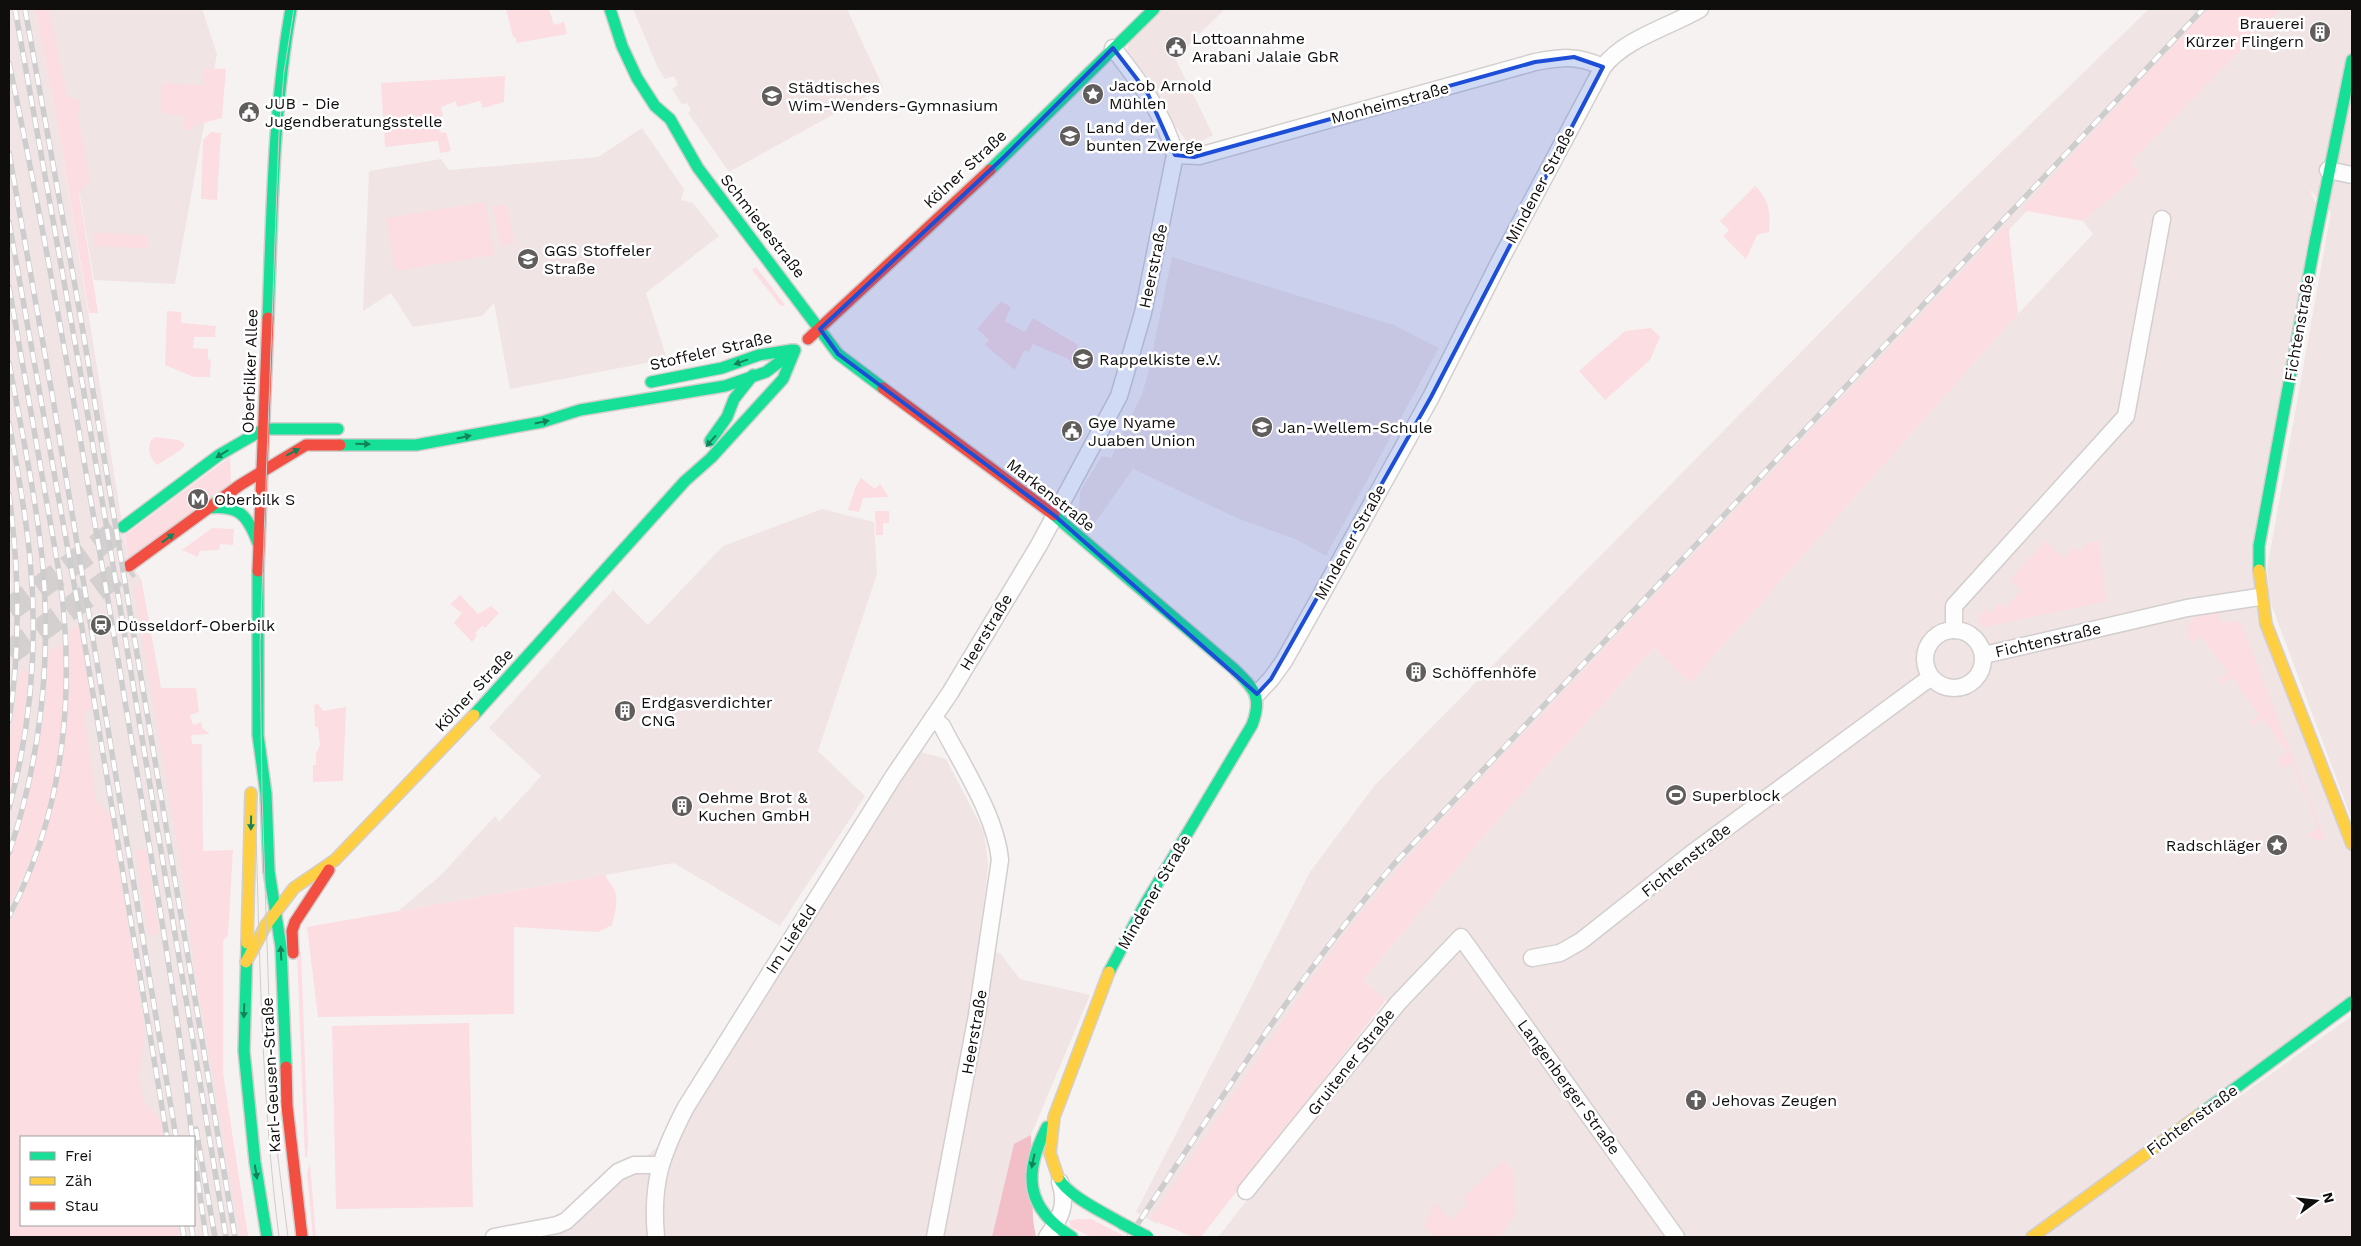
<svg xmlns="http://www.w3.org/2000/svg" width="2361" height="1246" font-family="'Work Sans',sans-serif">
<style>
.built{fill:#f0e4e5}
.green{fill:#fbdde2}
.forest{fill:#f2bfc8}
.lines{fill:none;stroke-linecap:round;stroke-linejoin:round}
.secondary-tunnel{stroke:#d4d0d0;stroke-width:24;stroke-dasharray:24 12;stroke-linecap:butt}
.street-casing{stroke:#d3cfcf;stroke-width:19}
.fast-casing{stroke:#d3cfcf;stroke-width:14}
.slow-casing{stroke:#d3cfcf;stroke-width:14}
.jam-casing{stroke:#d3cfcf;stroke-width:14}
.street{stroke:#fefdfd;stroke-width:16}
.fast{stroke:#16e098;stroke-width:11}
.slow{stroke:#ffcf43;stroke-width:11}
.jam{stroke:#f24e42;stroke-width:11}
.tram{stroke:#cdcdcd;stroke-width:1}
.rail-casing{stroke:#cdcdcd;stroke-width:5.5}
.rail{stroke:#fff;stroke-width:4;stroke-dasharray:11;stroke-linecap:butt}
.fast-bridge-casing{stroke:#d3cfcf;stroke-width:14;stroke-linecap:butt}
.fast-bridge{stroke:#16e098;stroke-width:11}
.oneway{fill:#138159}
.marked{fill:#1d4ed8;fill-opacity:0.2;stroke:#1d4ed8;stroke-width:4;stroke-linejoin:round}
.labels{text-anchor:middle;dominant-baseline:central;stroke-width:5;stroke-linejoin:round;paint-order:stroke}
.poi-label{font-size:16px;fill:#100d0d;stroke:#fff;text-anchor:start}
.street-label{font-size:16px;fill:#100d0d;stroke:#fff}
</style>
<rect width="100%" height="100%" fill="#f7f2f2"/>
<g class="built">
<polygon points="9,9 35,9 59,131 128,560 141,579 159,675 248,1237 159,1237 157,1225 194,1225 194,1137 144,1137 9,950 9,637 11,584 9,555"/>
<polygon points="49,9 202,9 217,54 175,284 94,280"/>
<polygon points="633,9 847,9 883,87 729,172 688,113 691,110 687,103 682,105 672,89 678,85 674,76 665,79 658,68"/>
<polygon points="1161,9 1225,9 1175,58 1213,135 1191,147 1125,59 1130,39"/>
<polygon points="2149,9 2218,9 1389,885 1169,1193 1157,1224 1136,1212 1310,872 1375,785 1921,230"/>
<polygon points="2281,9 2352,9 2352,820 2270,601 2267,569 2331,212 2310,190 2316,204 2253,564 2352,850 2352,997 2027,1237 1218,1237 1388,1021 1386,1000 1363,980 1495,823 1654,648 1690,683 2018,314 2093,234 2083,221 2139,173 2130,163"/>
<polygon points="642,128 684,189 681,200 693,203 719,236 646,293 667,359 510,389 494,303 482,316 413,327 391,293 363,311 369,171 441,159 449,170 598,157"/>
<polygon points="1172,257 1394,325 1439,348 1326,556 1295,539 1239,519 1133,469 1092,527 1079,511 1080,491 1102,456 1111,458 1142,394 1148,374"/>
<polygon points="822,509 874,522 877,574 818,751 865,796 780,926 674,863 398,911 440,876 495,816 499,822 541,776 489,728 613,590 648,625 723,546"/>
<polygon points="921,752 946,759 984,832 988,865 979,950 1000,953 1020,979 1090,995 1031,1135 993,1237 505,1237 558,1227 674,1134 899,772"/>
<polygon points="2352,1016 2352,1237 2042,1237"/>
</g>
<g class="green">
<polygon points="35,9 49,9 67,96 80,101 78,115 90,180 79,193 98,313 89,313 59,131"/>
<polygon points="506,9 549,9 554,25 564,22 567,34 517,43 515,37 513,37"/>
<polygon points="2207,9 2281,9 2130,163 2140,173 2083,221 2021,210"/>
<polygon points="203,68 226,69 222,118 196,125 190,130 183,130 184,116 161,113 161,83 203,85"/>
<polygon points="505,76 504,102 483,108 480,101 457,107 456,101 441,107 443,116 437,118 441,133 446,132 451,151 440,153 438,141 385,147 381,83"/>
<polygon points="211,132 221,133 217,200 201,199 203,140"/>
<path d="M1755,186C1769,199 1771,213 1769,232L1757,235L1746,259L1723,236L1729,230L1720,221Z"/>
<polygon points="485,202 494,255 395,271 386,218"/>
<polygon points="506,204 514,243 501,246 493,206"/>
<polygon points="2008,223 2018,314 1690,683 1654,648 1495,823 1363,980 1386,1000 1201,1237 1193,1237 1150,1219 1306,987 1346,931 1423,840"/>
<polygon points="93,232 147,235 147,249 95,246"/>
<polygon points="756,267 785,305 784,306 780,305 752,270"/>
<polygon points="1001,301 1011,307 1005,321 1025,332 1033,318 1078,345 1073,365 1070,363 1070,360 1033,344 1029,352 1024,350 1015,370 985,345 989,340 977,329"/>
<polygon points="167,311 181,312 181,323 216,326 215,337 194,337 193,348 208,349 208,359 211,360 210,377 194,377 165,365"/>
<polygon points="1651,328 1660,337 1650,360 1605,400 1579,371 1625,331"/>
<path d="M155,437L178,440L185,444L182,449L157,465C149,458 145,444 155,437Z"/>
<polygon points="230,457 231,483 128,560 125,535"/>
<polygon points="861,478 875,489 880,484 889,497 863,498 859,512 848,510 856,486"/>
<polygon points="875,511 889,511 889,523 883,523 883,535 876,535"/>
<polygon points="212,528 234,529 233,545 220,544 219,550 199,551 198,557 182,550"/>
<polygon points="2045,541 2064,558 2074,547 2080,552 2089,542 2099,541 2106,601 1983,628 1978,619 1985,609 1991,613 1999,603 2005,608 2021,590 2010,580"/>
<polygon points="141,579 160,688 196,688 199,712 190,715 193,725 201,722 202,728 210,734 191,735 192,744 202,744 203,851 233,850 228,935 223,941 223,1073 248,1237 241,1237 199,994 179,854 134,588"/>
<polygon points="460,595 478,614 491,606 499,613 485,628 482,626 475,633 477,636 472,642 454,623 462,613 450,604"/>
<path d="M2219,612L2221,623L2240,621L2325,839L2319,841L2310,837L2309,833L2319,829L2293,764L2282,768L2278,759L2287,752L2263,719L2253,726L2250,722L2259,715L2232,678L2222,684L2219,680L2228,673L2201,636L2192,643C2178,618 2201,614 2219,612Z"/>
<path d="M79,625L93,708L84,713L96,800L110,815L145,1031L139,1080L144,1102L161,1120L164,1137H21V1225H178L180,1237H9V926C39,862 60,794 67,723C70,692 68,662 70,631Z"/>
<path d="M62,642C70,732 51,827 9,906V861L32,781L44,719L49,652Z"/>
<path d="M28,667C25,710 21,753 9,795V748L19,676Z"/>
<polygon points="318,704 323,711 346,707 343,781 313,782 313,765 316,765 316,754 320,745 318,727 315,727 314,705"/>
<polygon points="146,849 159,935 149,935 135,850"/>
<path d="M605,875C607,881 611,883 614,889C619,899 615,914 612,925L598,932L514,927V1014L318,1017L307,927Z"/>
<polygon points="297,952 301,952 308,1144 307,1157 305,1157"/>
<polygon points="469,1023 473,1207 336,1209 332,1026"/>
<polygon points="1504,1161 1513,1171 1516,1213 1500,1237 1435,1237 1424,1227 1435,1202 1450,1220 1468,1204 1463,1197"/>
<polygon points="310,1163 315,1227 316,1237 313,1237 307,1173"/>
<polygon points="1077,1219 1091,1219 1126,1237 1091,1237 1071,1227 1069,1221"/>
</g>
<polygon class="forest" points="1031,1135 1033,1220 1036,1237 992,1237 1014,1144"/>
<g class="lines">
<g class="secondary-tunnel">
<polyline points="9,610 123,527"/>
<polyline points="9,653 129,566"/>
</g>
<g class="street-casing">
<g id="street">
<path d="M1175,155L1199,156L1535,62C1563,57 1577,55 1603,67"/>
<polyline points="2328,170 2352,175"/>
<circle cx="1954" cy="659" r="29"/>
<polyline points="1954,630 1954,606 2126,416 2162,219"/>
<polyline points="1984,655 2187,608 2259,597"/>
<path d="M1257,694L1271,679L1284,661L1320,597L1431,397L1502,257L1603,67C1624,39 1669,27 1700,9"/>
<path d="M933,718L942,726C962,765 996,816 1000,860L977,1015L935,1237"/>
<polyline points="1532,958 1560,953 1581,941 1691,854 1931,677"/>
<polyline points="1246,1191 1398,1003 1461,937 1676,1237"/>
<polyline points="494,1237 557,1225 566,1221 618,1172 634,1165 660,1165"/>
<path d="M656,1237C651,1183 661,1155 686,1107L893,777L950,693L1039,545L1119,396L1143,313L1175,155C1165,115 1138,80 1113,48"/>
<path d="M1047,1237C1060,1219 1068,1204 1060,1182"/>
</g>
</g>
<g class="fast-casing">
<g id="fast">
<polyline points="610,9 622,46 637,78 655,106 670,119 698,168 838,354 883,388"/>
<polyline points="990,170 1154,9"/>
<path d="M268,318C272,215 273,111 291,9"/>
<polyline points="651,382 722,368 759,355 792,350"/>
<polyline points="710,441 727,417 734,399 753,375"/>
<polyline points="340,445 416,445 542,422 580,410 725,386 766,372 794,351"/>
<path d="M207,508C239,505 247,514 258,543"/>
<path d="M1054,515L1234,669C1254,689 1263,696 1252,725L1144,906L1109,972"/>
<polyline points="123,527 219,455 264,429 338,429"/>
<polyline points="2259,570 2259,546 2315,242 2352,60"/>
<polyline points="258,571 258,735 266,794 269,871 281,947 286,1067"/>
<polyline points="474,715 685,481 711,458 783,379 795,350"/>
<polyline points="247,943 244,1051 255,1162 267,1237"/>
<polyline points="2199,1115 2352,1002"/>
<path d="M1047,1127C1023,1173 1025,1208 1072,1237"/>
<path d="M1058,1177C1067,1196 1105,1213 1123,1224"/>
</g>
</g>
<g class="slow-casing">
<g id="slow">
<polyline points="2259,570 2266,624 2352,844"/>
<polyline points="247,943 251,793"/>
<polyline points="246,962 266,925 294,888 335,860 474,715"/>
<polyline points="1058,1177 1050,1153 1054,1117 1109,972"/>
<polyline points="2032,1237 2199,1115"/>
</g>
</g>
<g class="jam-casing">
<g id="jam">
<polyline points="808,339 990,170"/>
<polyline points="883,388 1054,515"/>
<polyline points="129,566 240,485 306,445 340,445"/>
<polyline points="258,571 268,318"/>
<polyline points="293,953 292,931 295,922 329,870"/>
<polyline points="286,1067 287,1106 302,1237"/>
</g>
</g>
<use href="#street" class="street"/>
<use href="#fast" class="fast"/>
<use href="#slow" class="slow"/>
<use href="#jam" class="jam"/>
<g class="tram">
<path d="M256,833C260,968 262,1103 279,1237"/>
<polyline points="288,1237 278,1158 271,1062 262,795 260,645 279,133 284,72 294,9"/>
</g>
<g class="rail-casing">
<g id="rail">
<polyline points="15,9 83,387 226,1237"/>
<polyline points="25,9 79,308 235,1237"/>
<path d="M9,63C52,266 86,472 121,677C146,830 175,983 192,1137"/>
<polyline points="9,153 54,405 176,1137"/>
<polyline points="9,222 82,628 167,1137"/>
<path d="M9,287L59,572C76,689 65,810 9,916"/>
<path d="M9,363C21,428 35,492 42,557C52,656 41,759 9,853"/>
<path d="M9,423C17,468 26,513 30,559C38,642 31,727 9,808"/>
<path d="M9,494C19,570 21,646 9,721"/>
<polyline points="196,1129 215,1237"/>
<polyline points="195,1160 206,1237"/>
<polyline points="182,1225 184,1237"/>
<polyline points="191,1225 193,1237"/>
<path d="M1129,1237C1213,1111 1296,979 1394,864L2203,9"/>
</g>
</g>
<use href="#rail" class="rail"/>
<g class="fast-bridge-casing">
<polyline id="fast-bridge" points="1123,1224 1148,1237"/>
</g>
<use href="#fast-bridge" class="fast-bridge"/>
</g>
<defs><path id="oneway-solid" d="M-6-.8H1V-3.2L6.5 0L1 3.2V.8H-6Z" transform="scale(1.25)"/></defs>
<g class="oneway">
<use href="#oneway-solid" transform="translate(741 362) rotate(160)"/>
<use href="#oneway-solid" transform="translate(542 422) rotate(-12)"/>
<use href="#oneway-solid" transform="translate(464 437) rotate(-12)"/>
<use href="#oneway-solid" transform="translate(711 441) rotate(131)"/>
<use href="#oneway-solid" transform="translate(363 444) rotate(1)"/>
<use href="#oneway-solid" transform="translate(293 452) rotate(-28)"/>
<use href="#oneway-solid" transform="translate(222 454) rotate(148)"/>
<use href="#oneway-solid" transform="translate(168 538) rotate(-36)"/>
<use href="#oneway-solid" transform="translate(251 823) rotate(91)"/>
<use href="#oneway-solid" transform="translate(281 953) rotate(-93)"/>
<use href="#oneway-solid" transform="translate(244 1011) rotate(92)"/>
<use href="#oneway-solid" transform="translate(1033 1161) rotate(102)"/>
<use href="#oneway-solid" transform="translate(256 1172) rotate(81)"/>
</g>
<path class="marked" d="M1113,48L1147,92L1175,155L1194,157L1535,62L1574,57L1603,67L1431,397L1271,679L1257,694L1055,516L838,354L820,329L1004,157Z"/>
<defs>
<g id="building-disc" transform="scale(1.125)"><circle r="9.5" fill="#615d5d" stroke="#fff"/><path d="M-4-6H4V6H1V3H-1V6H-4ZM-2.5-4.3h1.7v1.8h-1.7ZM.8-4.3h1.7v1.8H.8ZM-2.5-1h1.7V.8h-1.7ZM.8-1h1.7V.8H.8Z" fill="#fff"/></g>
<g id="civic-disc" transform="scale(1.125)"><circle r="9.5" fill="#615d5d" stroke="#fff"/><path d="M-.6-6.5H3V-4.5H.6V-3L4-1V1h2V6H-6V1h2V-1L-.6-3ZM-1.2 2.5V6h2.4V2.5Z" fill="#fff"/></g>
<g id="sight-disc" transform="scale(1.125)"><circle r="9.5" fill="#615d5d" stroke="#fff"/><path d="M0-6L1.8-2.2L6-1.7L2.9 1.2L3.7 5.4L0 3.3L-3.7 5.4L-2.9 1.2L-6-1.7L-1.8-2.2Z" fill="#fff"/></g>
<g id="school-disc" transform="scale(1.125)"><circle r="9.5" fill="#615d5d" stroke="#fff"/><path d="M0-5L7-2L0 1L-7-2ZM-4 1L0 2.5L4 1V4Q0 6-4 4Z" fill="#fff"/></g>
<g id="metro-disc" transform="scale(1.125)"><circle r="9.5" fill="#615d5d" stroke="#fff"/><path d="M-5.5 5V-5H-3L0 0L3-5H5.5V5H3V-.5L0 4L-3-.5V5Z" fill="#fff"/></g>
<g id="station-disc" transform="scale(1.125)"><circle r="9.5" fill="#615d5d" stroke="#fff"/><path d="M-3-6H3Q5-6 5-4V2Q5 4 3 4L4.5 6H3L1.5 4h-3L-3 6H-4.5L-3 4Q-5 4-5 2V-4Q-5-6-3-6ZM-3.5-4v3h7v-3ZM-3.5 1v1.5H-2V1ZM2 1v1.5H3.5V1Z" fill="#fff"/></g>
<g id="stadium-disc" transform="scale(1.125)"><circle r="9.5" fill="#615d5d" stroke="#fff"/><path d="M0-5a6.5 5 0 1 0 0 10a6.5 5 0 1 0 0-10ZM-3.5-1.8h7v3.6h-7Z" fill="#fff"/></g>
<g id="church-disc" transform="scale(1.125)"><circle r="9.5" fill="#615d5d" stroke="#fff"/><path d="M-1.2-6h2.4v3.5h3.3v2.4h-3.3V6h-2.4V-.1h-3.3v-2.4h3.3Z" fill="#fff"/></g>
</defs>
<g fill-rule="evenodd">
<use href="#building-disc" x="2320" y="32"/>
<use href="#civic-disc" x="1176" y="47"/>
<use href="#sight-disc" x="1093" y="94"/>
<use href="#school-disc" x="772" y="96"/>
<use href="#civic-disc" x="249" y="112"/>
<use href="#school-disc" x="1070" y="136"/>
<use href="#school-disc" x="528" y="259"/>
<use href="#school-disc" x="1083" y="359"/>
<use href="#school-disc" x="1262" y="427"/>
<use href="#civic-disc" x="1072" y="431"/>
<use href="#metro-disc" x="198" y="499"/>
<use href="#station-disc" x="101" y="625"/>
<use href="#building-disc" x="1416" y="672"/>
<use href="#building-disc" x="625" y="711"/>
<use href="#stadium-disc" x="1676" y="795"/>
<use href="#building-disc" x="682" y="806"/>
<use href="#sight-disc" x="2277" y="845"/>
<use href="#church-disc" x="1696" y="1100"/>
</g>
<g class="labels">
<g class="poi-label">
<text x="2304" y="23" text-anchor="end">Brauerei<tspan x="2304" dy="18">Kürzer Flingern</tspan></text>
<text x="1192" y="38">Lottoannahme<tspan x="1192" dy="18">Arabani Jalaie GbR</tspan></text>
<text x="1109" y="85">Jacob Arnold<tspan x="1109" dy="18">Mühlen</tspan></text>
<text x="788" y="87">Städtisches<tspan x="788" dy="18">Wim-Wenders-Gymnasium</tspan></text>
<text x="265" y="103">JUB - Die<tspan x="265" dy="18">Jugendberatungsstelle</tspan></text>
<text x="1086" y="127">Land der<tspan x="1086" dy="18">bunten Zwerge</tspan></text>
<text x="544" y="250">GGS Stoffeler<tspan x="544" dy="18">Straße</tspan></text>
<text x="1099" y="359">Rappelkiste e.V.</text>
<text x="1088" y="422">Gye Nyame<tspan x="1088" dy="18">Juaben Union</tspan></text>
<text x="1278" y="427">Jan-Wellem-Schule</text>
<text x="214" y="499">Oberbilk S</text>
<text x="117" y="625">Düsseldorf-Oberbilk</text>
<text x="1432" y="672">Schöffenhöfe</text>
<text x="641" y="702">Erdgasverdichter<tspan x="641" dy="18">CNG</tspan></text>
<text x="1692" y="795">Superblock</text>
<text x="698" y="797">Oehme Brot &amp;<tspan x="698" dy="18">Kuchen GmbH</tspan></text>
<text x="2261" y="845" text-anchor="end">Radschläger</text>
<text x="1712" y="1100">Jehovas Zeugen</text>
</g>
<g class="street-label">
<text transform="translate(1390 103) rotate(-15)">Monheimstraße</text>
<text transform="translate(965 169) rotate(-43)">Kölner Straße</text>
<text transform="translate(1540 185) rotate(-62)">Mindener Straße</text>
<text transform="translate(763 226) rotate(52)">Schmiedestraße</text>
<text transform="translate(1153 266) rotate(-78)">Heerstraße</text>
<text transform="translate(2299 328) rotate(-80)">Fichtenstraße</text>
<text transform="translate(711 351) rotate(-13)">Stoffeler Straße</text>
<text transform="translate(250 371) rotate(-88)">Oberbilker Allee</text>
<text transform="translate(1051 495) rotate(38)">Markenstraße</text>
<text transform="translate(1350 542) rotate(-61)">Mindener Straße</text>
<text transform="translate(986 632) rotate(-59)">Heerstraße</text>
<text transform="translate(2048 640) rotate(-13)">Fichtenstraße</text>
<text transform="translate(474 690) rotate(-47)">Kölner Straße</text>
<text transform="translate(1686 860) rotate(-38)">Fichtenstraße</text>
<text transform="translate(1154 892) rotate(-60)">Mindener Straße</text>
<text transform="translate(791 939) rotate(-57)">Im Liefeld</text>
<text transform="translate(974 1032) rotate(-80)">Heerstraße</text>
<text transform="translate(1351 1062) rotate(-52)">Gruitener Straße</text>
<text transform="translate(271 1075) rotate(-93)">Karl-Geusen-Straße</text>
<text transform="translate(1569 1087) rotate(54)">Langenberger Straße</text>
<text transform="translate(2192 1120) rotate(-36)">Fichtenstraße</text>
</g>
</g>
<rect width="2361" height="1246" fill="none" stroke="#100d0d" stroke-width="20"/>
<rect x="20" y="1136" width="175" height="90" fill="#ffffff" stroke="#9f9e9e"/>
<rect x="30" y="1152" width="25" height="8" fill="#16e098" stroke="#9f9e9e"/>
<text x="65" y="1161" font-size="15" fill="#100d0d">Frei</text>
<rect x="30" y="1177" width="25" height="8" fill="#ffcf43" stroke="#9f9e9e"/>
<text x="65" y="1186" font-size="15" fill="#100d0d">Zäh</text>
<rect x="30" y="1202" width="25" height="8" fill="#f24e42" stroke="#9f9e9e"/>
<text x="65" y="1211" font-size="15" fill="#100d0d">Stau</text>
<g transform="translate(2316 1201) rotate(75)" stroke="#ffffff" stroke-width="4" paint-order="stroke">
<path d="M0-4L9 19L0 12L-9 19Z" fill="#100d0d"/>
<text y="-8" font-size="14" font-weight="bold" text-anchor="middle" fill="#100d0d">N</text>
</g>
</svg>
